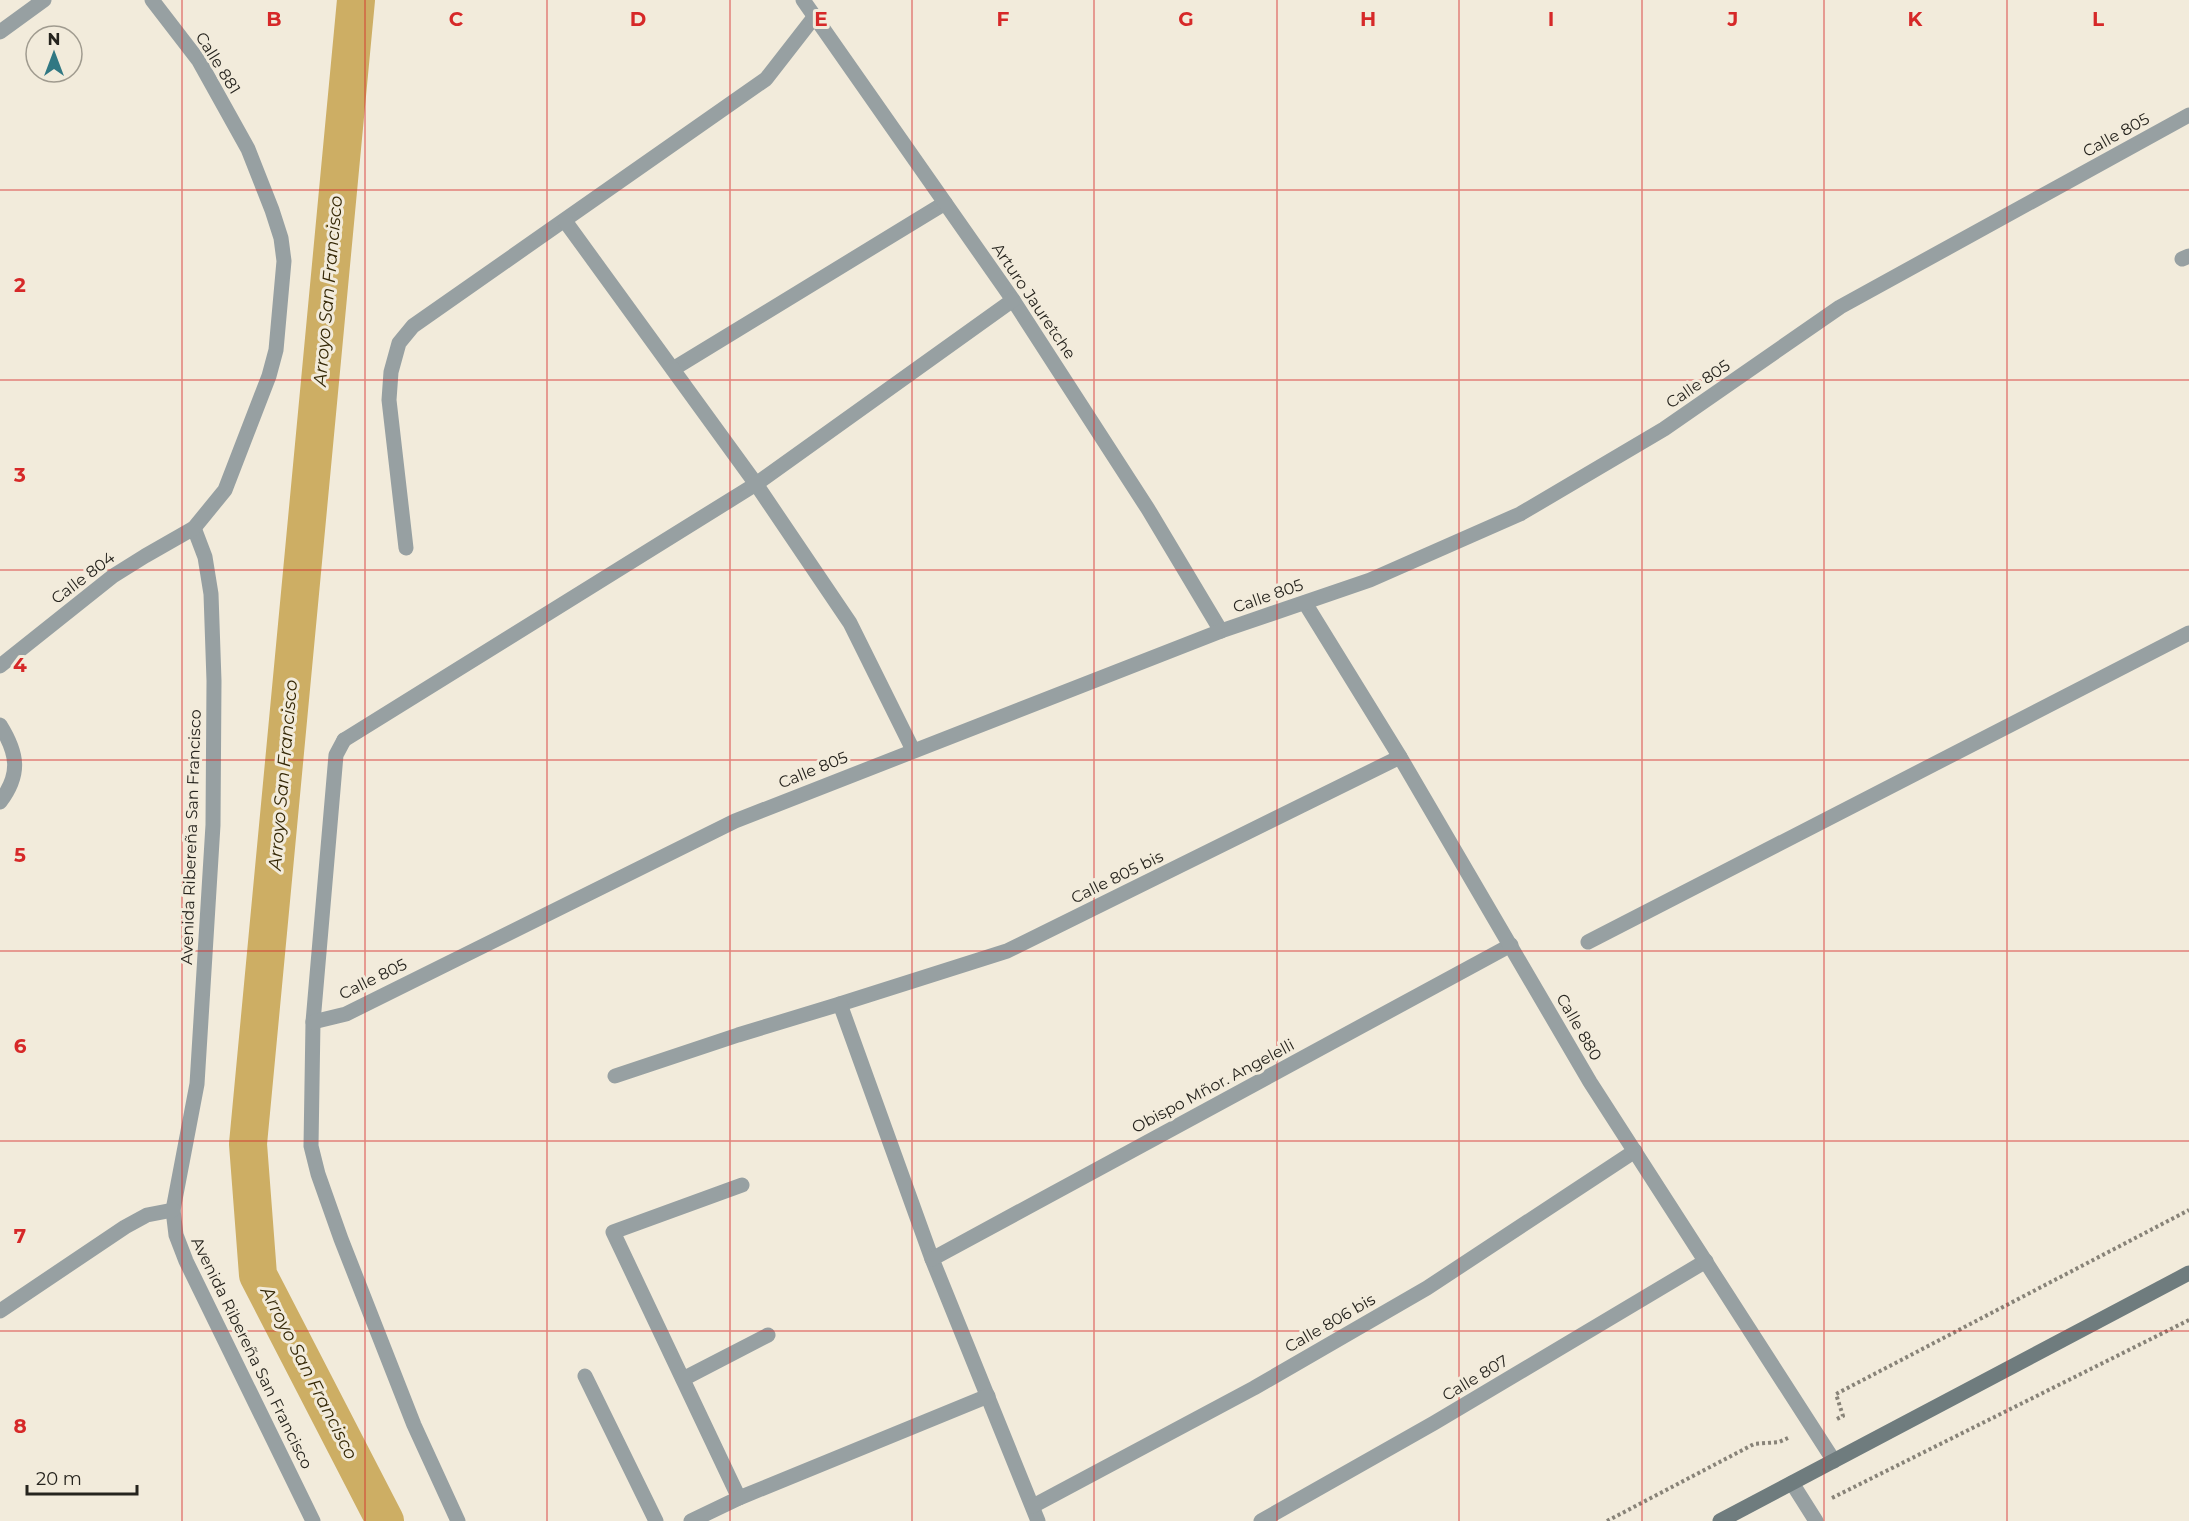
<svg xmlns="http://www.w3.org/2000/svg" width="2189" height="1521" font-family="Montserrat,sans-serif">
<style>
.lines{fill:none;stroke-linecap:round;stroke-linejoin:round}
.canal{stroke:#cdae64;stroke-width:38}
.path{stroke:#888378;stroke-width:4;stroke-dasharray:3 3;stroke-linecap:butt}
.service{stroke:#97a0a2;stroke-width:15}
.minor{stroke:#97a0a2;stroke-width:15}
.secondary{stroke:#6f7c7e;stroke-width:15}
.grid{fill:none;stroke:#d62828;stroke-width:1.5;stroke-opacity:0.55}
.labels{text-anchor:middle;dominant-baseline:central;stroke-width:6;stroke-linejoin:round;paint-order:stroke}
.street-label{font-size:16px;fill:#26241e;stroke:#f2ebdb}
.water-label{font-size:18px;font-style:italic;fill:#352806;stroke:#f2ebdb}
.grid-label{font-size:20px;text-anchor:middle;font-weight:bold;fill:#d62828;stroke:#f2ebdb;stroke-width:6;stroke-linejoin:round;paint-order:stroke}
</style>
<rect width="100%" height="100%" fill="#f2ebdb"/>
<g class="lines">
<polyline class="canal" points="356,0 248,1144 258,1275 385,1521"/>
<g class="path">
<polyline points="1837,1419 1843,1416 1836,1394 2189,1210"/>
<polyline points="1832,1498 2189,1320"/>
<polyline points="1607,1521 1754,1444 1779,1442 1788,1438"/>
</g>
<g class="service">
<polyline points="2182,259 2189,256"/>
<polyline points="673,369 945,203"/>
<polyline points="406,548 389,400 391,372 399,343 413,326 766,79 815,16"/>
<polyline points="344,740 336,755 313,1022 311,1146 318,1174 341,1239 414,1425 458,1521"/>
<polyline points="1588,942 2189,633"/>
<polyline points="840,1004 1007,951 1400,757"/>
<polyline points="615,1076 738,1035 840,1004 932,1259 1038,1521"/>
<polyline points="932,1259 1511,945"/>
<polyline points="585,1376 656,1521"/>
<polyline points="683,1379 768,1335"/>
<polyline points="739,1498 613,1232 742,1185"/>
<polyline points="1033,1506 1254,1388 1427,1288 1635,1151"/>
<polyline points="691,1521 739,1498 988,1396"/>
<polyline points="1261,1521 1434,1423 1706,1261"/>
</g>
<g class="minor">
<polyline points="803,0 1013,300 1148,509 1221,631"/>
<polyline points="0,32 44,0"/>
<polyline points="565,221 756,484 850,623 913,750"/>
<polyline points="194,528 205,557 211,594 214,681 213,825 197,1084 173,1210 176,1235 186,1261 313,1521"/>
<polyline points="1305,603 1400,757 1590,1082 1834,1461"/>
<polyline points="0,666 113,576 145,556 194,528 225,490 269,376 276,350 284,261 281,238 272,210 248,149 199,61 152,0"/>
<path d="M0,725C18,754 21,774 0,802"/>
<polyline points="344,740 756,484 1013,300"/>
<polyline points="313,1022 346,1014 735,821 1221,631 1370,580 1520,514 1664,429 1840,307 2189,115"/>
<polyline points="0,1311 125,1227 147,1215 173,1210"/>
<polyline points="1792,1483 1816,1521"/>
</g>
<polyline class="secondary" points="1720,1521 2189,1273"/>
</g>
<path class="grid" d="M182,0V1521M365,0V1521M547,0V1521M730,0V1521M912,0V1521M1094,0V1521M1277,0V1521M1459,0V1521M1642,0V1521M1824,0V1521M2007,0V1521M0,190H2189M0,380H2189M0,570H2189M0,760H2189M0,951H2189M0,1141H2189M0,1331H2189"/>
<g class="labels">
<g class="street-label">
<text transform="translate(218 63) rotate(58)">Calle 881</text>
<text transform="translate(2116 135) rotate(-29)">Calle 805</text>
<text transform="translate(1034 301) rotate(56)">Arturo Jauretche</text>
<text transform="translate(1698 384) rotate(-34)">Calle 805</text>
<text transform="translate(83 578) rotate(-37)">Calle 804</text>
<text transform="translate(1268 596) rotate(-19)">Calle 805</text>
<text transform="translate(813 770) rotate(-22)">Calle 805</text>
<text transform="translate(191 837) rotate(-88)">Avenida Ribereña San Francisco</text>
<text transform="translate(1117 877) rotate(-26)">Calle 805 bis</text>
<text transform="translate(373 979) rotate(-26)">Calle 805</text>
<text transform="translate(1579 1027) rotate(60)">Calle 880</text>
<text transform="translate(1213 1086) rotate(-28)">Obispo Mñor. Angelelli</text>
<text transform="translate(1330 1323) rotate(-30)">Calle 806 bis</text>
<text transform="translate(252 1353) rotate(64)">Avenida Ribereña San Francisco</text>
<text transform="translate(1475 1378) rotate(-31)">Calle 807</text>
</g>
<g class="water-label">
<text transform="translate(328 291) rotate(-85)">Arroyo San Francisco</text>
<text transform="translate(283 775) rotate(-85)">Arroyo San Francisco</text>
<text transform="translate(309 1373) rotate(63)">Arroyo San Francisco</text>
</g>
</g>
<g class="grid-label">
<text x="274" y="26">B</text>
<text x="456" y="26">C</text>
<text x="638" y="26">D</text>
<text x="821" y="26">E</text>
<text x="1003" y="26">F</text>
<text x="1186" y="26">G</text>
<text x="1368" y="26">H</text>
<text x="1551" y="26">I</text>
<text x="1733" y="26">J</text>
<text x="1915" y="26">K</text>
<text x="2098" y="26">L</text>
<text x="20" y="292">2</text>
<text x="20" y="482">3</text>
<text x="20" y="672">4</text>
<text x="20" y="862">5</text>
<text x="20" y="1053">6</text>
<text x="20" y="1243">7</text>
<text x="20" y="1433">8</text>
</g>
<g transform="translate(54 54)"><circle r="28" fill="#f2ebdb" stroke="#a09b8f" stroke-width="1.5"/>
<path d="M0-4.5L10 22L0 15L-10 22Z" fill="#317883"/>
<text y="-9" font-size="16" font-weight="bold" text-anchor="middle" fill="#26241e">N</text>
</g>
<path d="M27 1485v9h110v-9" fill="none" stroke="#26241e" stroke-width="3"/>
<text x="36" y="1485" font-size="18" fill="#26241e" stroke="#f2ebdb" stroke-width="4.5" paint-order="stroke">20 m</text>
</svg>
